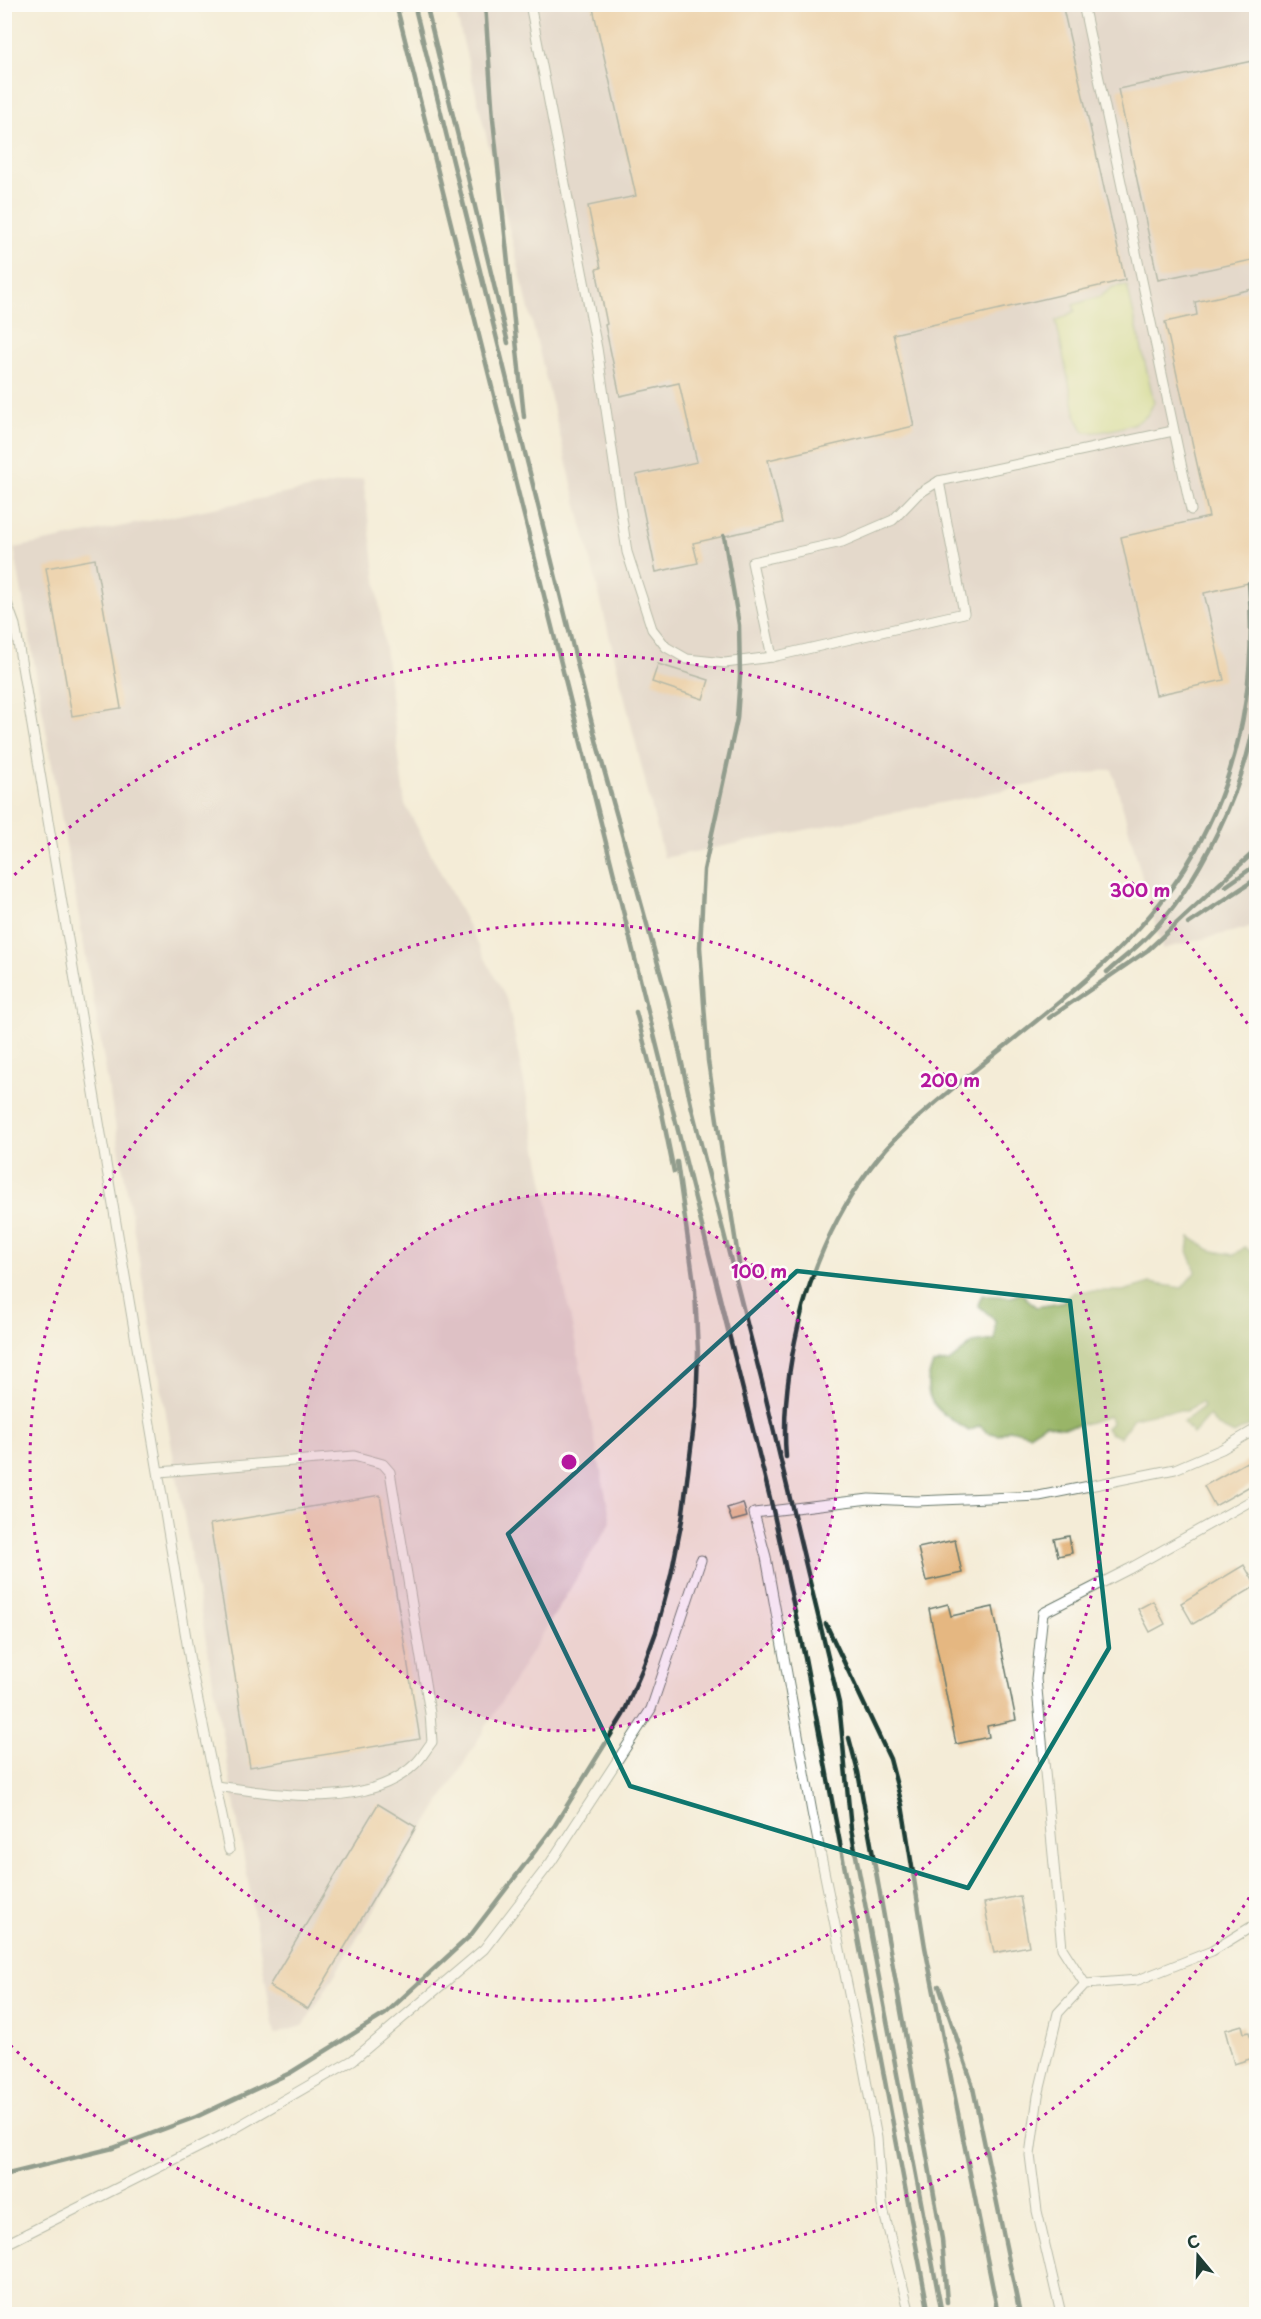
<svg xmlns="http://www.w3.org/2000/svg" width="1261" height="2319" font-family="'Playpen Sans',sans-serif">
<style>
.industrial{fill:#d0c0bc}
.green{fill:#c2d376;stroke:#708855;stroke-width:1.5}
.forest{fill:#99b567;stroke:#5c794e;stroke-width:1.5}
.building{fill:#e5b781}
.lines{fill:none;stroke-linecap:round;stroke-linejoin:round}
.service-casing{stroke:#6a7a6d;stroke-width:11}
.path{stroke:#6a7a6d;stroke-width:3;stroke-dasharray:4.5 4.5;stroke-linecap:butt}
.service{stroke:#fff;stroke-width:9}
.rail{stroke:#1f3d34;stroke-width:4.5}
.marked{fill:none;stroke:#0f766e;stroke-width:4.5;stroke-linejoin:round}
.ring{fill:none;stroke:#b5179e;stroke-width:3;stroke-dasharray:3 6}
.centre{fill:#b5179e;stroke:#fdfcf7;stroke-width:3}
.ring-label{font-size:18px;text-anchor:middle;font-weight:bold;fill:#b5179e;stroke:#fdfcf7;stroke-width:5;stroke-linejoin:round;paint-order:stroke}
</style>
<rect width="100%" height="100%" fill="#fdfcf7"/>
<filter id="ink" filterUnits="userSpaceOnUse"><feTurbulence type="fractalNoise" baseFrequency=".0167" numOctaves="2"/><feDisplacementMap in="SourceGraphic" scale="12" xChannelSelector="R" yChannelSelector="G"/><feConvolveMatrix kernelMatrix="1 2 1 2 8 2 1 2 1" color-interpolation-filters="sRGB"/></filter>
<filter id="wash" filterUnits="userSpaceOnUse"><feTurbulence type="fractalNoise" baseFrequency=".008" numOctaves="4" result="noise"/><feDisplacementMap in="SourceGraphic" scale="24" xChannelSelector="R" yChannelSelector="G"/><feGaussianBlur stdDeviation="1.35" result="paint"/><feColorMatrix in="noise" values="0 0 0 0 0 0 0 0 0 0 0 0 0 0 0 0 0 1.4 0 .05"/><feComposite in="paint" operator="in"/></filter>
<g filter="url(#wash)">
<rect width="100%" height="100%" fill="#f4ecd7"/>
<g class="industrial">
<polygon points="454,5 1256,5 1256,926 1162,949 1112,769 664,858"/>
<polygon points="363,478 405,804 508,1002 611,1522 304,2025 275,2035 14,548"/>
</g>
<path class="green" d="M1127,285L1154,402C1151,408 1149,415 1144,418C1132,427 1097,434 1084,432L1076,417L1056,321L1075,311L1073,305L1101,296L1113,287Z"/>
<path class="forest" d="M1190,1237L1210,1250L1234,1255L1245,1247L1256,1256V1415L1249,1426L1234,1434L1216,1425L1209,1416L1193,1434L1183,1422L1203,1407L1201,1402L1186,1411H1165L1134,1418L1120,1437L1109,1433L1106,1428L1112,1422L1109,1416C1090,1422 1066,1433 1046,1423L1029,1434L1010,1429L999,1435L987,1432L980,1426L969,1431C940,1412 917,1401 933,1364L949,1362L973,1343L995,1340V1320L978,1305L982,1295L1012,1297L1021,1293L1036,1307L1061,1303L1074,1291H1123L1150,1283L1182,1288L1196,1271L1188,1251Z"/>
<g id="blocks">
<g class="building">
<polygon points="592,4 1062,4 1125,280 893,334 914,426 768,460 783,523 693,543 698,563 656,572 636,475 697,462 679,383 620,396 605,325 607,324 596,269 601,268 588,206 636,196"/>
<polygon points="1257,60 1257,259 1158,280 1118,89"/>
<polygon points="1257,288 1257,581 1204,593 1224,680 1156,695 1121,537 1209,517 1165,322 1197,315 1195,302"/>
<polygon points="95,559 121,708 72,716 46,568"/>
<polygon points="658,664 709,680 703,699 652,682"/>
<polygon points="1252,1459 1257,1468 1257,1482 1215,1506 1204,1486"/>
<polygon points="380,1495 420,1739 250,1767 210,1524"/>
<polygon points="743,1503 747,1517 732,1521 727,1508"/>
<polygon points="1069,1536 1072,1553 1058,1556 1054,1539"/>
<polygon points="955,1540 962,1573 926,1581 918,1548"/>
<polygon points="1244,1565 1256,1586 1193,1624 1181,1603"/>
<polygon points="1153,1601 1165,1624 1150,1632 1138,1609"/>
<polygon points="948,1604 951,1616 993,1607 1016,1720 987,1726 989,1737 956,1744 929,1609"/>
<polygon points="378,1804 416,1827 308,2009 269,1986"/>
<polygon points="1020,1896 1029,1946 994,1953 984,1903"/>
<polygon points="1242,2025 1244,2033 1249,2032 1256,2057 1234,2064 1225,2030"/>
</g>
</g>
</g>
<g filter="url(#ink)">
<use href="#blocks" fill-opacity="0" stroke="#6a7a6d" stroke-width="1.5"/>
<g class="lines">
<g class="service-casing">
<g id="service">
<polyline points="530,4 597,348 627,552 652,629 666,647 687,659 725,663 772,657 752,562 842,542 893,520 918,494 939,481 1173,431"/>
<polyline points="1083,4 1191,510"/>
<polyline points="4,595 15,625 191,1667 229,1850"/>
<polyline points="772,657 964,613 939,481"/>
<path d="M159,1472L354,1456L383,1464L390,1472L430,1713L432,1742C426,1749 422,1758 415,1764C367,1811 275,1794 216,1786"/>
<polyline points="1085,1984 1062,1948 1036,1679 1043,1613 1129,1569 1256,1498"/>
<polyline points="4,2245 225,2134 353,2060 484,1949 551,1862 651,1709 701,1560"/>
<polyline points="910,2314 882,2205 877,2138 859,2043 812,1812 766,1557 754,1513 869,1499 916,1501 1039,1496 1175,1469 1222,1449 1256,1429"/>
<polyline points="1061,2314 1037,2211 1030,2155 1038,2096 1058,2013 1085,1984 1138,1980 1212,1951 1256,1924"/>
</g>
</g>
<polyline class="path" points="4,454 9,469 4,509"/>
<use href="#service" class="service"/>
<g class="rail">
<polyline points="396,4 773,1510 805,1658 929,2314"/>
<polyline points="414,4 598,748 668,1000 692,1109 762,1382 839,1703 851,1829 942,2314"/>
<polyline points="426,4 508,343"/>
<polyline points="485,4 493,119 524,417"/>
<polyline points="724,536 739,625 740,676 737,719 704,870 700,947 708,1061 740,1270"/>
<polyline points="1226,886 1256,865"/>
<polyline points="1188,924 1256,879"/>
<path d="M1107,972C1119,961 1133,951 1145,939C1199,886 1247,785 1256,710"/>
<polyline points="636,1012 661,1108 674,1172"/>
<polyline points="1049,1018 1148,950 1256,850"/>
<path d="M786,1457C782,1407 790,1356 803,1307C817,1257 840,1208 871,1167C895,1135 928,1109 958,1084C1037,1018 1129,957 1185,868C1239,781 1257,684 1249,583"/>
<polyline points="826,1624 890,1759 902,1805 925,1947 998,2314"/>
<polyline points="849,1738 858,1772 942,2239 947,2302"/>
<polyline points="939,1986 972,2083 1020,2314"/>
<polyline points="4,2175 113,2148 196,2117 290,2073 385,2014 470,1936 555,1825 623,1715 642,1670 656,1632 671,1575 682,1520 696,1408 698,1352 695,1290 677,1162"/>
</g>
</g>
</g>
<path d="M0 0H1261V2319H0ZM797,1271L1070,1301L1109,1648L968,1888L630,1786L508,1534Z" fill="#f4ecd7" fill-opacity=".55" fill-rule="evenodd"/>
<path class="marked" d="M797,1271L1070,1301L1109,1648L968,1888L630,1786L508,1534Z"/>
<circle cx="569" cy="1462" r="269" fill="#b5179e" fill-opacity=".12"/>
<g class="ring">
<circle cx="569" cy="1462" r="269"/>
<circle cx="569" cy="1462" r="539"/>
<path d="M1254 1890A808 808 0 0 1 8 2043M8 881A808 808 0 0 1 1254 1034"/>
</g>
<circle cx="569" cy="1462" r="9" class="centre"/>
<g class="ring-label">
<text x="1140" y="897">300 m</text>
<text x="950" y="1087">200 m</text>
<text x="759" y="1278">100 m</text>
</g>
<rect width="1261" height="2319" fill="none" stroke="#fdfcf7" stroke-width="24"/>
<g transform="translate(1198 2256) rotate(341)" stroke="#fdfcf7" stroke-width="4.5" paint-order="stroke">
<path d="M0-4.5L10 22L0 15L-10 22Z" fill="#1f3d34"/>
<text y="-9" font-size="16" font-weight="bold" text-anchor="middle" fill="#1f3d34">С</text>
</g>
</svg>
